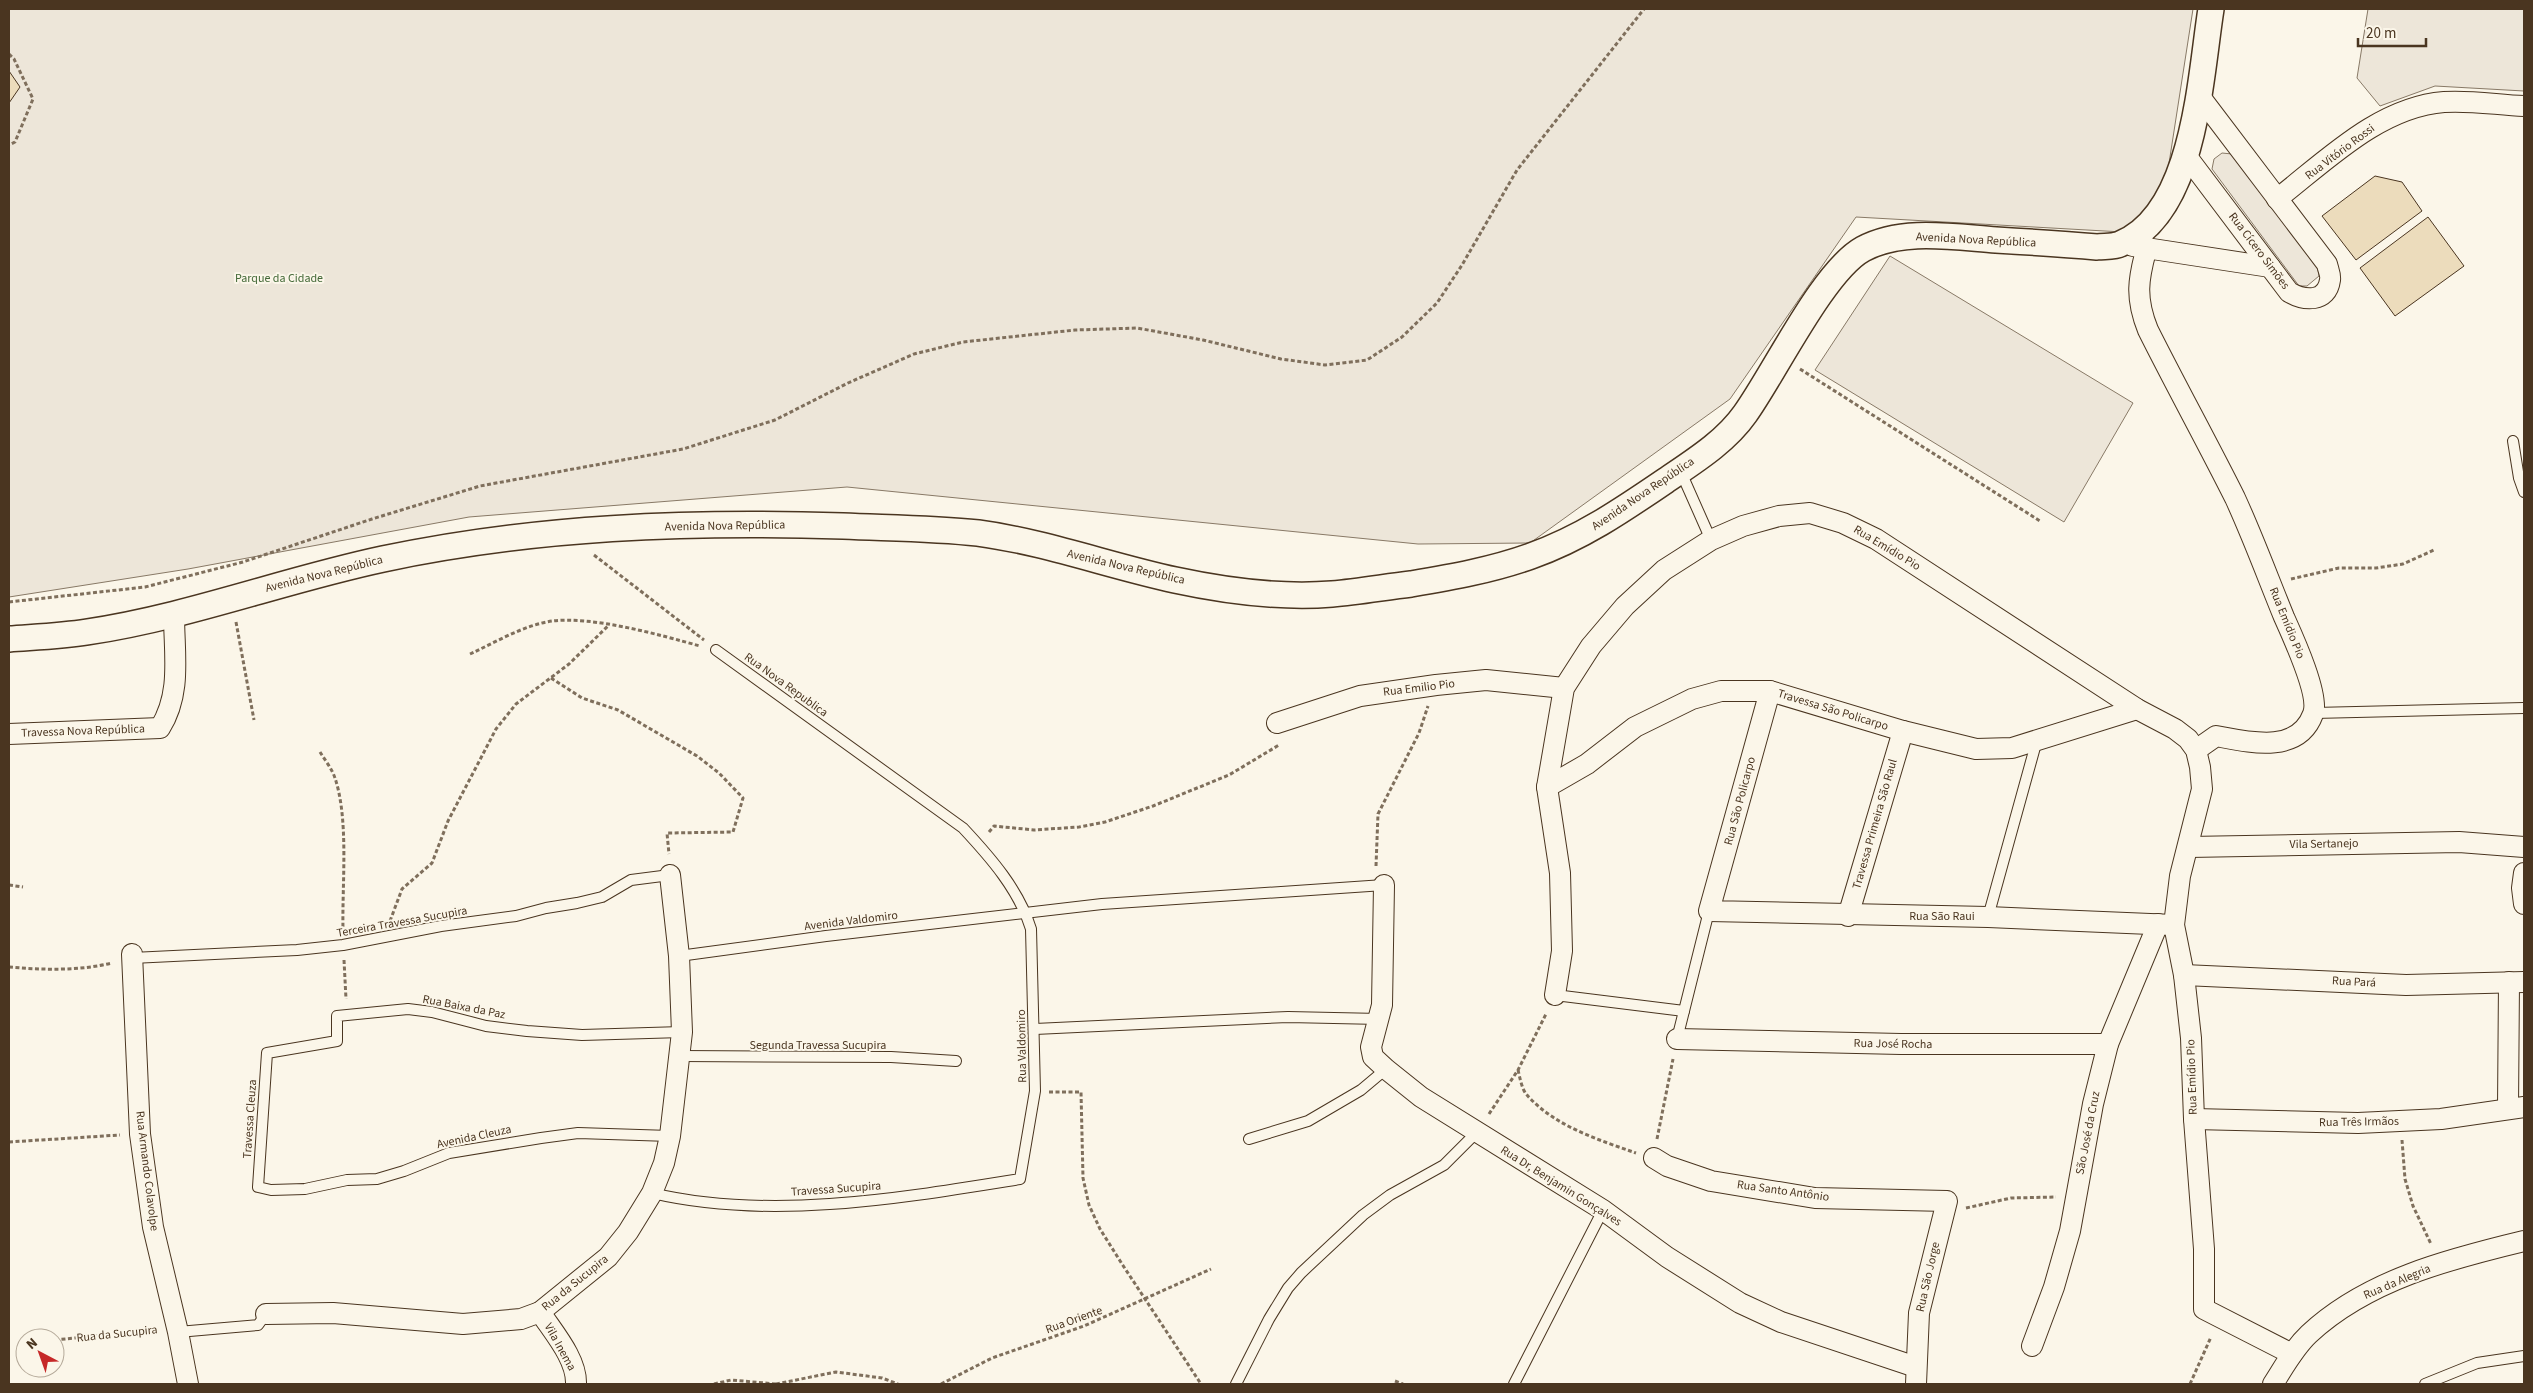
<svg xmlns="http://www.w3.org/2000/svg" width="2533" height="1393" font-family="'Source Sans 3',sans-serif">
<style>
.green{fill:#ede6d9;stroke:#887966}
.building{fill:#ecdcbc;stroke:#4a3520}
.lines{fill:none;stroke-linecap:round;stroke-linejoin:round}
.service-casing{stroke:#4a3520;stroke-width:12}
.minor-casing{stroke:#4a3520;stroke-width:22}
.tertiary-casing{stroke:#4a3520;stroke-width:28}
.path{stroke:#7f6f5c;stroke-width:3;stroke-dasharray:4 2.5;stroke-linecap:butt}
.service{stroke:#fbf6e9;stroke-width:10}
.minor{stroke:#fbf6e9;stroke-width:20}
.tertiary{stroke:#fbf6e9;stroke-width:25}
.labels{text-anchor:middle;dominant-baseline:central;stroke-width:4;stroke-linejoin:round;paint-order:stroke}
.street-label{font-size:12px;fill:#4a3520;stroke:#fbf6e9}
.park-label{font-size:12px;fill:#436837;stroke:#fbf6e9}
</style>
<rect width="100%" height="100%" fill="#fbf6e9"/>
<g class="green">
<polygon points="9,9 2193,9 2158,234 1856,217 1730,399 1530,543 1418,544 847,487 469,517 188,569 9,597"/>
<polygon points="2368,9 2524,9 2524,91 2435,86 2380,106 2357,78"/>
<polygon points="2222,153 2232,154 2317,265 2319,276 2307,286 2299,286 2212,169 2214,159"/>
<polygon points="1890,256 2133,403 2064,522 1815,370"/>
</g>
<g class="building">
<polygon points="9,71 20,87 9,103"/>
<polygon points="2375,176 2402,182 2422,211 2356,260 2322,216"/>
<polygon points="2428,217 2464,266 2395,316 2360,268"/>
</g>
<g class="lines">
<g class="service-casing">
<g id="service">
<polyline points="2513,441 2519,478 2524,492"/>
<polyline points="1680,470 1711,540"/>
<polyline points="2314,713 2524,708"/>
<polyline points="1988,917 2037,740"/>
<polyline points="679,956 826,936 1102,904 1384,885"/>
<polyline points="132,958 297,950 343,945 441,926 516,916 546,908 577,903 602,897 631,880 670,875"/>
<polyline points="1555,995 1684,1011"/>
<polyline points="1035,1029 1288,1017 1380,1019"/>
<polyline points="1677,1039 1709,911"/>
<polyline points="680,1056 891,1057 956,1061"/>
<polyline points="670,1136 578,1133 541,1138 449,1153 404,1171 377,1179 347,1180 305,1189 271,1190 258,1187 267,1053 337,1041 337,1016 408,1009 432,1012 486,1026 527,1031 582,1035 682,1032"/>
<polyline points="1249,1139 1308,1121 1361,1090 1386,1069"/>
<path d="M652,1193C770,1221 902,1198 1020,1179L1035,1091L1031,929C1019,890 991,858 963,828L716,650"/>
<polyline points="178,1332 258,1325 266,1314"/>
<polyline points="1236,1384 1269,1319 1288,1288 1301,1273 1363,1215 1390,1195 1444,1165 1476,1133"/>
<polyline points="1514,1384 1603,1210"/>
<polyline points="2425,1384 2477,1363 2524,1356"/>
</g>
</g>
<g class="minor-casing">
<g id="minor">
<path d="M2185,154L2289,292C2304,301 2327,303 2330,280C2331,275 2328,269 2327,264L2198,94"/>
<path d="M2277,199C2326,161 2379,107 2444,102C2470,100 2498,105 2524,106"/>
<polyline points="2133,246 2270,267"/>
<path d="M2147,247C2138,279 2135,298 2148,330C2176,386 2207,442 2235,498C2253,537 2268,578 2284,617C2293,637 2320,696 2313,714C2298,755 2248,742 2216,736L2196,750"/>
<polyline points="1770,691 1709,911 1988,917 2174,925"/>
<polyline points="1277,723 1360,696 1436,685 1486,680 1564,688"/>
<path d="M9,734L160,728C182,693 174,654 174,614"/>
<polyline points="1547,787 1587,764 1635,727 1692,699 1721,691 1770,691 1903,731 1976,749 2012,748 2137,709"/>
<polyline points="2189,847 2459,842 2524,847"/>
<polyline points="2524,873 2522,888 2524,904"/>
<polyline points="1384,885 1382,1005 1371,1047 1373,1057 1386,1069 1421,1097 1603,1210 1667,1257 1740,1303 1781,1322 1916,1367"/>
<polyline points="1848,916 1903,731"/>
<polyline points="132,954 140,1134 153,1227 178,1332 188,1384"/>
<polyline points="2184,975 2406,985 2524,982"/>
<polyline points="1555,995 1562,951 1560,873 1547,787 1564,688 1591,646 1625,606 1664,570 1711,540 1743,526 1779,516 1810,513 1843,523 1876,539 2137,709 2175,729 2188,739 2196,750 2200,767 2202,789 2180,876 2174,925 2184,975 2191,1038 2194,1119 2204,1249 2204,1309 2292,1354"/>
<polyline points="1677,1039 1901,1044 2108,1044"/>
<polyline points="2508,1108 2509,982"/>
<polyline points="2194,1119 2358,1123 2441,1119 2524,1107"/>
<polyline points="1654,1158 1667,1166 1711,1181 1815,1198 1947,1201 1919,1313 1916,1384"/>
<path d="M540,1312C553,1332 577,1359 576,1384"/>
<polyline points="266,1314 333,1313 463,1324 521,1319 540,1312 608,1257 628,1232 652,1193 664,1163 670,1136 682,1032 679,956 670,875"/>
<polyline points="2032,1346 2054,1287 2070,1231 2093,1104 2108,1044 2158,924"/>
<path d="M2273,1384C2284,1367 2294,1348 2309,1334C2367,1280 2449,1259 2524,1241"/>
</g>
</g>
<g class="tertiary-casing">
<path id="tertiary" d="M9,639C35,637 62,636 87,632C188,617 284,580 383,559C534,527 689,521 843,526C888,528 933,528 978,533C1045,542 1110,566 1175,580C1226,591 1281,598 1332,594C1358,592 1385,587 1411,584C1452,577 1492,570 1531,556C1582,538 1624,509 1668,479C1696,460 1726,441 1745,414C1774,374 1823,271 1863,249C1902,228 1953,237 1996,240C2030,242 2063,244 2097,247C2104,246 2114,247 2120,244C2195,214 2200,78 2211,9"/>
</g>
<g class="path">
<polyline points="9,54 14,59 33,99 15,142 9,145"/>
<polyline points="1800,369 2040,521"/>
<polyline points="594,555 704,640"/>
<polyline points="2291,579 2339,568 2376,568 2403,564 2434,550"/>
<polyline points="9,602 145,587 243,562 372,519 480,486 683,449 775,420 848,383 914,354 963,342 1075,330 1137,328 1203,340 1281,359 1325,365 1367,360 1402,337 1437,303 1462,265 1517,170 1644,9"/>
<polyline points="236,622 254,720"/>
<path d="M470,654C496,642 524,625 552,621C594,616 660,635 700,646"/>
<polyline points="551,678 582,698 618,710 697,756 719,773 743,798 733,832 667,833 669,854"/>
<path d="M320,752C325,760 332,769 335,778C349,820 342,884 343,929"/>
<polyline points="989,832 994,826 1034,830 1079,827 1105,822 1153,806 1229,775 1279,745"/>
<polyline points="1376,866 1378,814 1419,733 1428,706"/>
<polyline points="9,885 23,887"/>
<polyline points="390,921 402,889 432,863 448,821 496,729 516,704 569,664 609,625"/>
<polyline points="344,960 346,999"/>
<path d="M9,967C43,970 79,971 112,963"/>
<path d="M1518,1070C1520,1078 1522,1090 1527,1095C1554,1126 1599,1140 1636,1153"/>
<polyline points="1049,1092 1081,1092 1083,1178 1089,1205 1100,1229 1122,1264 1201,1384"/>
<polyline points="1489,1114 1518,1070 1546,1014"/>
<polyline points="1657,1139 1673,1059"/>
<polyline points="2402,1140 2405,1179 2413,1206 2431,1244"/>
<polyline points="9,1142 120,1135"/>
<polyline points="1966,1208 2011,1198 2056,1197"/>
<polyline points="55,1340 156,1330"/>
<polyline points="1395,1381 1403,1384"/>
<polyline points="714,1384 731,1380 776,1384"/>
<polyline points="776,1384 836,1372 882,1378 898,1384"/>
<polyline points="941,1384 992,1358 1084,1326 1211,1269"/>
<polyline points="2190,1384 2211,1337"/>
</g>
<use href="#service" class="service"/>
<use href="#minor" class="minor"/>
<use href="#tertiary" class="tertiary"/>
</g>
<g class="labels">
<g class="street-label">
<text transform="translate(2340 152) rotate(-37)">Rua Vitório Rossi</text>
<text transform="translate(1976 240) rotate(3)">Avenida Nova República</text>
<text transform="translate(2259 251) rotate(53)">Rua Cícero Simões</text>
<text transform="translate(1643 494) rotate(-34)">Avenida Nova República</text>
<text transform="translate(725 526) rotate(-1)">Avenida Nova República</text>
<text transform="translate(1887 548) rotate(31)">Rua Emídio Pio</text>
<text transform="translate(1126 567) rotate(13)">Avenida Nova República</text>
<text transform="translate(324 574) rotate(-14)">Avenida Nova República</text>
<text transform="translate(2287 623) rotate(68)">Rua Emídio Pio</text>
<text transform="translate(786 685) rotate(36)">Rua Nova Republica</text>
<text transform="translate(1419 688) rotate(-7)">Rua Emilio Pio</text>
<text transform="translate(1833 710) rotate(17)">Travessa São Policarpo</text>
<text transform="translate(83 731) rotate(-2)">Travessa Nova República</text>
<text transform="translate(1740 801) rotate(-75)">Rua São Policarpo</text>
<text transform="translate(1875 824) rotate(-74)">Travessa Primeira São Raul</text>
<text transform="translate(2324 844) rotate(-1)">Vila Sertanejo</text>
<text x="1942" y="916">Rua São Raui</text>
<text transform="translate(851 921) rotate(-7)">Avenida Valdomiro</text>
<text transform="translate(402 922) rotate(-10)">Terceira Travessa Sucupira</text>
<text transform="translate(2354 982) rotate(3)">Rua Pará</text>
<text transform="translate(464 1007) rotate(11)">Rua Baixa da Paz</text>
<text transform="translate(1893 1044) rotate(1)">Rua José Rocha</text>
<text x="818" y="1045">Segunda Travessa Sucupira</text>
<text transform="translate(1022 1046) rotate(-91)">Rua Valdomiro</text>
<text transform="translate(2192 1077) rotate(-92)">Rua Emídio Pio</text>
<text transform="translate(250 1119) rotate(-86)">Travessa Cleuza</text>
<text transform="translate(2359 1122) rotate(-1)">Rua Três Irmãos</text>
<text transform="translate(2088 1133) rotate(-79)">São José da Cruz</text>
<text transform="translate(474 1137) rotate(-12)">Avenida Cleuza</text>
<text transform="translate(147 1171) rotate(83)">Rua Armando Colavolpe</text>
<text transform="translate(1561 1186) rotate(32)">Rua Dr, Benjamin Gonçalves</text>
<text transform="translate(836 1189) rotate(-4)">Travessa Sucupira</text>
<text transform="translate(1783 1191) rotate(8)">Rua Santo Antônio</text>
<text transform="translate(1928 1277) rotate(-77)">Rua São Jorge</text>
<text transform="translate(2397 1282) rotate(-23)">Rua da Alegria</text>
<text transform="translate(575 1283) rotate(-39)">Rua da Sucupira</text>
<text transform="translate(1074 1320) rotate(-20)">Rua Oriente</text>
<text transform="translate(117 1334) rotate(-6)">Rua da Sucupira</text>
<text transform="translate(560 1347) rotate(61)">Vila Inema</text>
</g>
<g class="park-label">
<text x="279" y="278">Parque da Cidade</text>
</g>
</g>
<rect width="2533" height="1393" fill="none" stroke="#4a3520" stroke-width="20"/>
<g transform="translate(40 1353) rotate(319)"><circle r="24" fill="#fbf6e9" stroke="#b4a999"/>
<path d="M0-4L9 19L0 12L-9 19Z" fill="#c62828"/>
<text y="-8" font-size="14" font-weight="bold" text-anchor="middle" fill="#4a3520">N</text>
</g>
<path d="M2358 38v8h68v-8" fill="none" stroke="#4a3520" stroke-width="2.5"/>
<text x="2366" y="38" font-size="15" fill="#4a3520" stroke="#fbf6e9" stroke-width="4" paint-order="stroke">20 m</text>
</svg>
